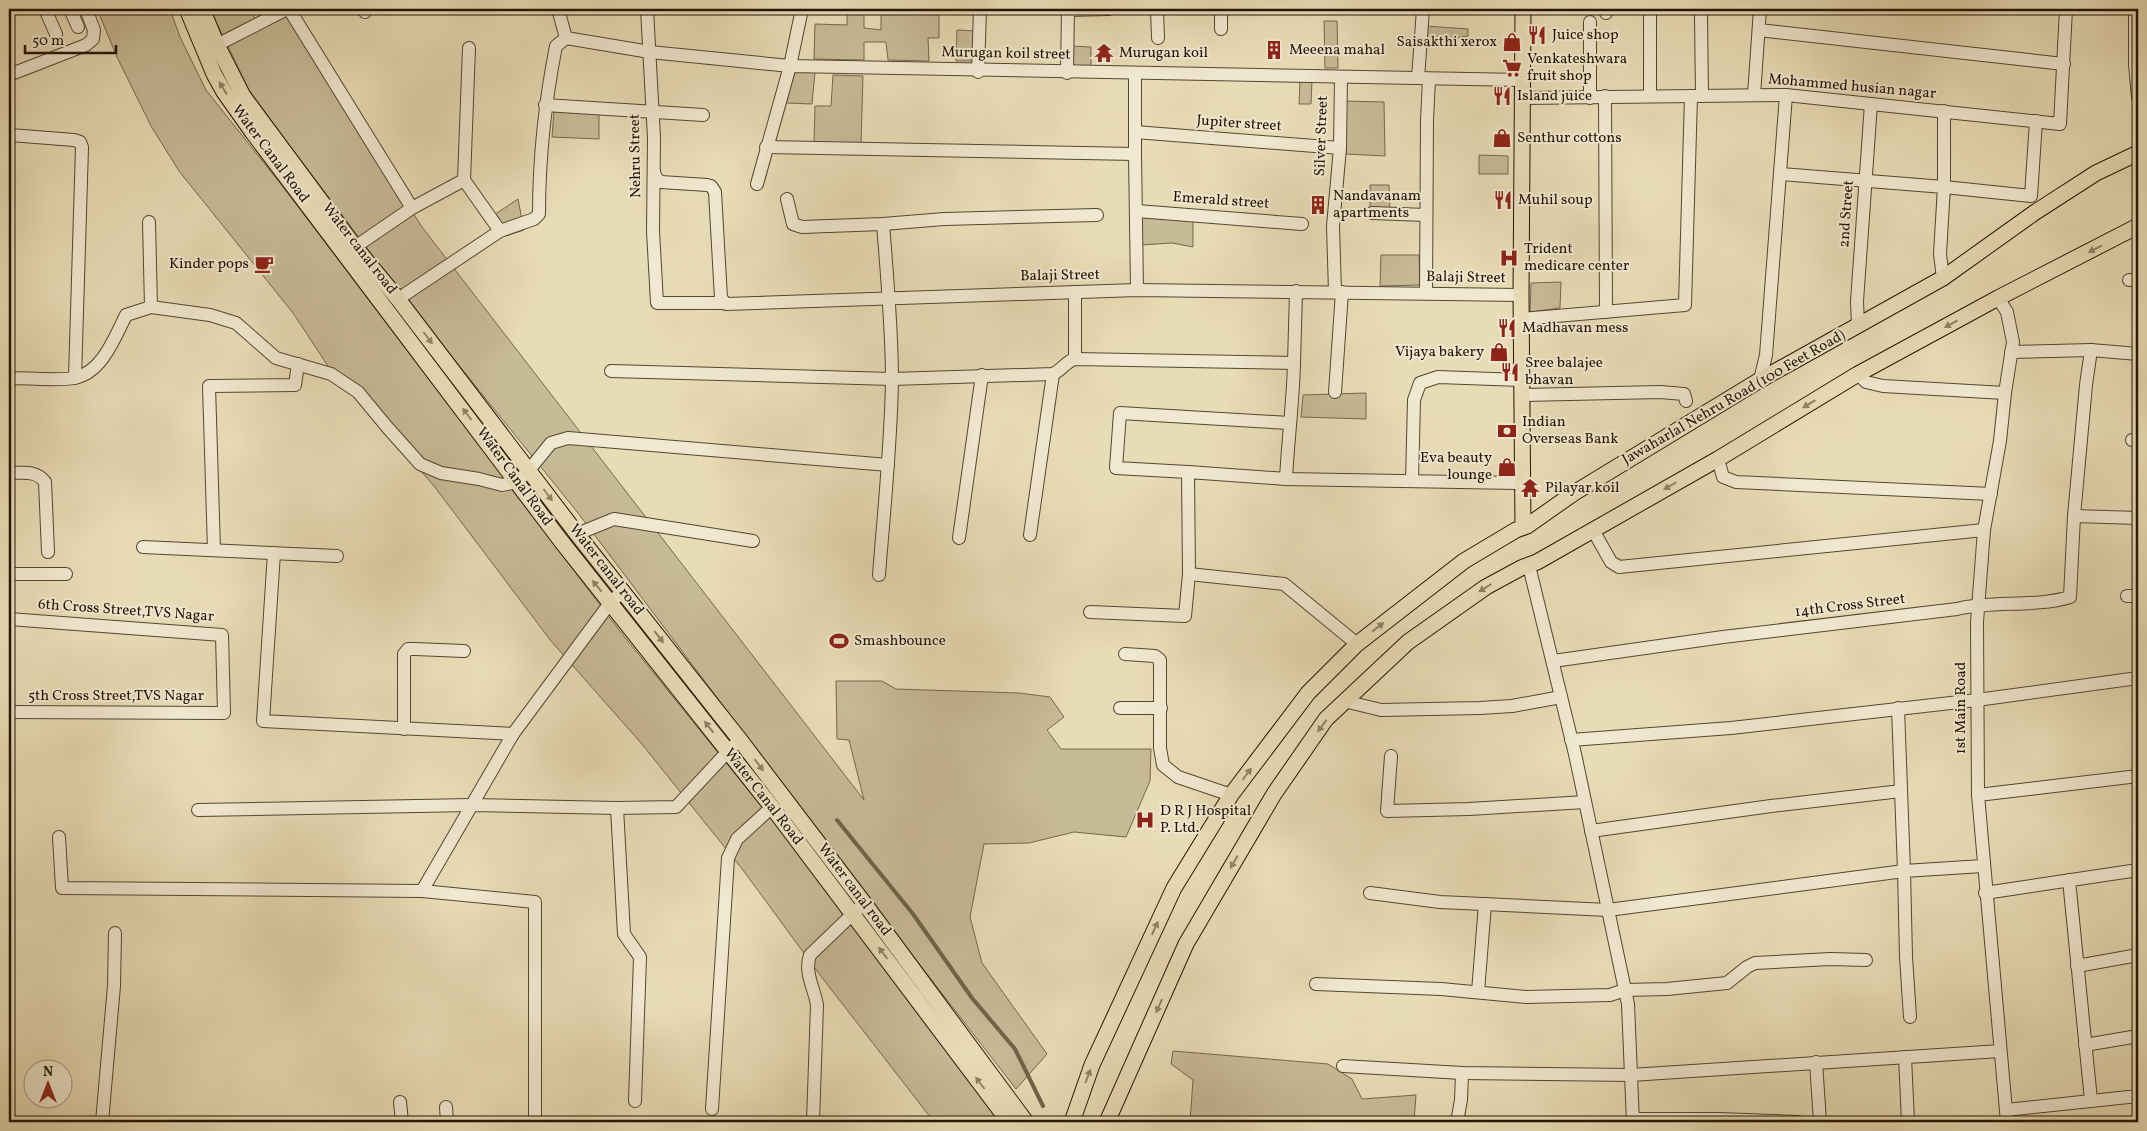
<svg xmlns="http://www.w3.org/2000/svg" width="2147" height="1131" font-family="Vollkorn,serif">
<style>
.green{fill:#c7ba97;stroke:#75674c}
.lines{fill:none;stroke-linecap:round;stroke-linejoin:round}
.stream{stroke:#716349;stroke-width:4}
.minor-casing{stroke:#54462f;stroke-width:14}
.major-casing{stroke:#231402;stroke-width:17}
.minor{stroke:#f0e8d0;stroke-width:12}
.major{stroke:#e8dcb6;stroke-width:15}
.oneway{fill:#8f8265}
.labels{text-anchor:middle;dominant-baseline:central;stroke-width:4;stroke-linejoin:round;paint-order:stroke}
.poi-label{font-size:15px;fill:#231402;stroke:#f0e8d0;text-anchor:start}
.street-label{font-size:15px;fill:#231402;stroke:#f0e8d0}
</style>
<rect width="100%" height="100%" fill="#e8dcb6"/>
<filter id="stains"><feTurbulence type="fractalNoise" baseFrequency=".004" numOctaves="4"/><feColorMatrix values="0 0 0 0 .2 0 0 0 0 .09 0 0 0 0 .02 0 0 0 .5 -.17"/></filter>
<radialGradient id="worn" r=".72"><stop offset=".6" stop-color="#630" stop-opacity="0"/><stop offset="1" stop-color="#630" stop-opacity=".3"/></radialGradient>
<g class="green">
<polygon points="97,9 170,9 180,37 206,90 280,183 619,630 803,858 1002,1122 934,1122 820,975 743,870 641,743 551,641 434,486 328,366 293,313 179,171 151,126 117,57"/>
<polygon points="210,9 250,9 255,19 286,16 422,227 864,800 849,740 837,739 836,681 882,681 896,689 1019,693 1050,697 1064,717 1047,730 1061,749 1151,749 1150,781 1126,837 1074,832 1029,843 984,844 970,917 982,963 1047,1054 1016,1089 868,898 578,513 410,305 284,138 249,90"/>
<polygon points="847,9 864,9 864,28 881,30 881,9 939,9 939,38 928,38 929,61 888,60 886,42 864,42 864,60 814,59 815,24 847,25"/>
<polygon points="1324,21 1337,21 1338,68 1325,68"/>
<polygon points="1426,26 1468,29 1468,36 1456,38 1456,47 1423,46"/>
<polygon points="957,30 976,31 976,61 956,61"/>
<polygon points="1070,46 1091,47 1091,66 1070,66"/>
<polygon points="795,70 815,72 812,104 786,103"/>
<polygon points="833,75 863,76 861,144 814,142 815,106 831,106"/>
<polygon points="1300,80 1312,81 1311,104 1299,104"/>
<polygon points="1345,101 1384,102 1385,156 1345,154"/>
<polygon points="554,111 599,113 599,139 552,137"/>
<polygon points="1479,155 1508,156 1508,174 1479,174"/>
<polygon points="1370,185 1389,185 1390,210 1370,209"/>
<polygon points="518,199 524,230 506,236 494,215"/>
<polygon points="1141,216 1193,221 1193,247 1172,243 1141,245"/>
<polygon points="1381,255 1419,255 1420,285 1380,286"/>
<polygon points="1561,282 1560,308 1530,312 1531,283"/>
<polygon points="1366,393 1366,419 1301,417 1303,395"/>
<polygon points="1173,1051 1328,1064 1352,1079 1362,1099 1416,1095 1414,1122 1190,1122 1193,1080 1171,1064"/>
</g>
<g class="lines">
<polyline class="stream" points="837,820 913,914 972,998 1015,1049 1043,1106"/>
<g class="minor-casing">
<g id="minor">
<polyline points="45,9 56,34"/>
<polyline points="70,9 78,27"/>
<polyline points="289,9 412,208"/>
<polyline points="363,9 365,12"/>
<polyline points="558,9 566,38"/>
<polyline points="647,9 654,138 653,231 657,303 724,303"/>
<polyline points="1157,9 1158,38"/>
<polyline points="1221,9 1221,29"/>
<polyline points="1650,9 1650,96"/>
<polyline points="2135,9 2135,64 2138,97"/>
<polyline points="1068,10 1109,9"/>
<polyline points="1606,13 1606,9"/>
<polyline points="1701,16 1702,96"/>
<polyline points="1590,22 1590,98"/>
<polyline points="1759,30 2064,64"/>
<polyline points="209,49 287,9"/>
<polyline points="978,72 980,9"/>
<polyline points="1067,73 1068,9"/>
<polyline points="1135,73 1135,154 1137,290"/>
<polyline points="9,75 86,45 93,39 94,30 86,9"/>
<polyline points="1418,78 1423,9"/>
<polyline points="1754,95 1760,9"/>
<polyline points="1605,96 1606,312"/>
<polyline points="1521,98 1786,95 2060,124 2066,9"/>
<polyline points="545,105 703,115"/>
<polyline points="1135,132 1340,148"/>
<polyline points="10,135 74,140 80,142 82,147 75,378"/>
<polyline points="766,147 1135,154"/>
<polyline points="654,172 656,178 661,182 707,185 711,186 715,192 721,298 726,304 1137,290 1521,295"/>
<polyline points="1781,174 1944,187 2031,196 2036,121"/>
<polyline points="464,180 500,231"/>
<polyline points="757,184 790,66 1522,80"/>
<polyline points="787,199 793,224 802,227 883,224 944,219 1097,215"/>
<polyline points="1137,211 1302,224"/>
<polyline points="1372,213 1426,215"/>
<polyline points="149,222 151,307"/>
<polyline points="355,247 412,208 464,180 469,48"/>
<polyline points="1943,278 1940,254 1944,187 1944,111"/>
<polyline points="2129,280 2138,280"/>
<polyline points="1335,292 1333,226 1340,148 1341,77"/>
<polyline points="1426,293 1427,121 1429,79"/>
<polyline points="1998,298 2007,312 2013,342 2005,393 2000,441 1984,530 1977,622 1978,795 2007,1122"/>
<path d="M398,299L500,231L534,219L539,214C539,157 545,102 556,46L566,38L650,52L790,66L802,9"/>
<polyline points="1521,319 1685,305 1691,96"/>
<polyline points="1858,326 1857,301 1871,104"/>
<polyline points="2011,352 2091,350 2138,354"/>
<polyline points="1075,359 1075,292"/>
<path d="M611,371L892,379L1053,374C1062,370 1065,362 1075,359L1294,363L1296,291"/>
<polyline points="1858,374 1866,382 1883,386 2005,393"/>
<path d="M9,378C26,378 59,381 74,378C102,373 115,337 126,315L151,307L210,315L236,323L276,358L331,374L358,392L387,427L420,464L441,473L479,479L502,485L517,482L529,470L551,443L568,438L888,465"/>
<polyline points="1760,380 1766,355 1786,95"/>
<polyline points="1335,392 1342,292"/>
<polyline points="1521,395 1660,392 1684,394 1686,401"/>
<polyline points="2132,440 2138,440"/>
<polyline points="1718,459 1723,477 1736,482 1991,494"/>
<polyline points="1188,472 1116,468 1120,413 1289,423"/>
<path d="M9,473C23,473 36,470 45,482L48,552"/>
<path d="M1286,479C1288,440 1293,402 1294,363"/>
<polyline points="1412,481 1414,400 1420,383 1438,377 1521,380"/>
<polyline points="2074,516 2138,518"/>
<polyline points="1593,530 1611,562 1619,567 1984,530"/>
<polyline points="577,534 614,519 753,541"/>
<polyline points="1030,535 1053,374"/>
<polyline points="959,538 982,375"/>
<polyline points="143,547 337,556"/>
<polyline points="214,550 209,386 295,385 298,364"/>
<polyline points="274,553 263,721 513,734"/>
<polyline points="1529,566 1575,754 1628,1004 1633,1122"/>
<polyline points="9,574 66,574"/>
<polyline points="1189,574 1284,584 1357,644"/>
<path d="M879,575C884,510 891,445 892,380C892,328 887,276 883,224"/>
<polyline points="2127,596 2138,596"/>
<polyline points="1090,612 1185,616 1189,574 1188,472 1286,479 1517,483"/>
<polyline points="9,619 222,635 224,713 9,712"/>
<polyline points="1125,654 1155,656 1160,660 1160,748 1163,765 1178,777 1231,795"/>
<path d="M1553,661L1723,637L1957,609C1994,600 2033,608 2070,597L2074,516L2086,385L2091,350"/>
<polyline points="1344,701 1381,710 1480,708 1512,706 1561,697"/>
<polyline points="1120,708 1161,708"/>
<polyline points="404,729 404,654 408,649 415,649 464,651"/>
<polyline points="1571,740 1731,728 1977,700 2138,678"/>
<polyline points="1391,756 1387,811 1469,809 1585,802"/>
<polyline points="1978,795 2138,776"/>
<polyline points="617,808 624,934 640,957 635,1101"/>
<polyline points="198,810 471,805 617,808 676,807 733,746"/>
<polyline points="1591,831 1771,806 1901,791"/>
<polyline points="59,837 62,888 422,891 535,902 535,1122"/>
<polyline points="2069,880 2091,1100"/>
<polyline points="422,891 513,734 610,603 623,591"/>
<polyline points="1370,893 1440,902 1608,910 1904,871 1898,708"/>
<polyline points="1985,893 2138,870"/>
<polyline points="2077,966 2138,955"/>
<polyline points="1316,984 1441,989 1526,997 1610,995 1625,990 1667,989 1727,983 1747,967 1755,963 1830,959 1866,960"/>
<polyline points="1478,992 1485,904"/>
<polyline points="1910,1017 1906,957 1904,871 1983,866"/>
<polyline points="2085,1045 2138,1036"/>
<polyline points="1905,1057 1908,1122"/>
<polyline points="1816,1062 1820,1122"/>
<polyline points="1343,1066 1462,1073 1631,1075 2000,1051"/>
<polyline points="400,1102 402,1122"/>
<polyline points="446,1107 447,1122"/>
<polyline points="712,1109 728,858 737,839 772,807"/>
<polyline points="2006,1110 2138,1096"/>
<polyline points="1633,1119 1719,1119 1798,1122"/>
<polyline points="102,1122 114,986 115,933"/>
<path d="M813,1122L817,1005C814,987 804,973 810,955L859,908"/>
<polyline points="1457,1122 1461,1100 1462,1073"/>
</g>
</g>
<g class="major-casing">
<g id="major">
<polyline points="187,9 214,74 224,92 253,133 561,541 772,807 1009,1122"/>
<polyline points="202,9 217,45 243,96 355,247 398,299 577,534 740,740 864,903 1026,1122"/>
<polyline points="1523,527 1521,295 1523,9"/>
<polyline points="1072,1122 1092,1065 1174,888 1231,795 1308,693 1357,644 1464,561 1516,530 1527,526 1574,493 1760,380 1943,278 2034,213 2096,173 2138,153"/>
<polyline points="1107,1122 1186,944 1274,794 1326,719 1408,642 1486,587 1521,568 1537,562 1718,459 1858,374 1998,298 2138,226"/>
</g>
</g>
<use href="#minor" class="minor"/>
<use href="#major" class="major"/>
</g>
<defs><path id="oneway-solid" d="M-6-.8H1V-3.2L6.5 0L1 3.2V.8H-6Z" transform="scale(1.25)"/></defs>
<g class="oneway">
<use href="#oneway-solid" transform="translate(223 88) rotate(-121)"/>
<use href="#oneway-solid" transform="translate(2095 249) rotate(153)"/>
<use href="#oneway-solid" transform="translate(1951 324) rotate(151)"/>
<use href="#oneway-solid" transform="translate(428 338) rotate(53)"/>
<use href="#oneway-solid" transform="translate(1809 404) rotate(149)"/>
<use href="#oneway-solid" transform="translate(467 414) rotate(-127)"/>
<use href="#oneway-solid" transform="translate(1670 486) rotate(150)"/>
<use href="#oneway-solid" transform="translate(548 495) rotate(53)"/>
<use href="#oneway-solid" transform="translate(597 586) rotate(-129)"/>
<use href="#oneway-solid" transform="translate(1485 588) rotate(148)"/>
<use href="#oneway-solid" transform="translate(1378 627) rotate(-38)"/>
<use href="#oneway-solid" transform="translate(659 637) rotate(52)"/>
<use href="#oneway-solid" transform="translate(1322 726) rotate(126)"/>
<use href="#oneway-solid" transform="translate(709 727) rotate(-128)"/>
<use href="#oneway-solid" transform="translate(759 765) rotate(53)"/>
<use href="#oneway-solid" transform="translate(1247 774) rotate(-53)"/>
<use href="#oneway-solid" transform="translate(1234 862) rotate(120)"/>
<use href="#oneway-solid" transform="translate(1155 928) rotate(-65)"/>
<use href="#oneway-solid" transform="translate(883 953) rotate(-127)"/>
<use href="#oneway-solid" transform="translate(1159 1006) rotate(114)"/>
<use href="#oneway-solid" transform="translate(1088 1076) rotate(-69)"/>
<use href="#oneway-solid" transform="translate(980 1083) rotate(-127)"/>
</g>
<defs>
<g id="restaurant-bare" transform="scale(1.5)"><path d="M-5-6h1v4h1v-4h1v4h1v-4h1v5L-1.5 .5V6h-2V.5L-5-1ZM5-6V6H3V1.5H1.5Q1.5-4 5-6Z" fill="#8f2418" stroke="#f0e8d0" stroke-width="2.5" paint-order="stroke"/></g>
<g id="shop-bare" transform="scale(1.5)"><path d="M-5-2.5h2.3a2.7 3.5 0 0 1 5.4 0H5L5.5 6h-11ZM-1.5-2.5h3a1.5 2.3 0 0 0-3 0Z" fill="#8f2418" stroke="#f0e8d0" stroke-width="2.5" paint-order="stroke"/></g>
<g id="building-bare" transform="scale(1.5)"><path d="M-4-6H4V6H1V3H-1V6H-4ZM-2.5-4.3h1.7v1.8h-1.7ZM.8-4.3h1.7v1.8H.8ZM-2.5-1h1.7V.8h-1.7ZM.8-1h1.7V.8H.8Z" fill="#8f2418" stroke="#f0e8d0" stroke-width="2.5" paint-order="stroke"/></g>
<g id="temple-bare" transform="scale(1.5)"><path d="M0-6L5-2H3V0L6.5 2.5H4V6H1.5V3h-3V6H-4V2.5H-6.5L-3 0V-2H-5Z" fill="#8f2418" stroke="#f0e8d0" stroke-width="2.5" paint-order="stroke"/></g>
<g id="supermarket-bare" transform="scale(1.5)"><path d="M-6-5.5h2.5l.6 2H6L4.5 2H-2.5L-4.4-4H-6ZM-1.5 3.2a1.3 1.3 0 1 0 .1 0ZM3 3.2a1.3 1.3 0 1 0 .1 0Z" fill="#8f2418" stroke="#f0e8d0" stroke-width="2.5" paint-order="stroke"/></g>
<g id="hospital-bare" transform="scale(1.5)"><path d="M-5-5h3v3.5h4V-5h3V5h-3V1.5h-4V5h-3Z" fill="#8f2418" stroke="#f0e8d0" stroke-width="2.5" paint-order="stroke"/></g>
<g id="cafe-bare" transform="scale(1.5)"><path d="M-5.5-4.5H6V0H3Q3 3.5 0 3.5H-2.5Q-5.5 3.5-5.5 0ZM3-3.2v2h1.7v-2ZM-6 4.5H4V6H-6Z" fill="#8f2418" stroke="#f0e8d0" stroke-width="2.5" paint-order="stroke"/></g>
<g id="bank-bare" transform="scale(1.5)"><path d="M-6-4H6V4H-6ZM0-2.3a2.3 2.3 0 1 0 0 4.6a2.3 2.3 0 1 0 0-4.6Z" fill="#8f2418" stroke="#f0e8d0" stroke-width="2.5" paint-order="stroke"/></g>
<g id="stadium-bare" transform="scale(1.5)"><path d="M0-5a6.5 5 0 1 0 0 10a6.5 5 0 1 0 0-10ZM-3.5-1.8h7v3.6h-7Z" fill="#8f2418" stroke="#f0e8d0" stroke-width="2.5" paint-order="stroke"/></g>
</defs>
<g fill-rule="evenodd">
<use href="#restaurant-bare" x="1537" y="35"/>
<use href="#shop-bare" x="1512" y="42"/>
<use href="#building-bare" x="1274" y="50"/>
<use href="#temple-bare" x="1104" y="53"/>
<use href="#supermarket-bare" x="1512" y="68"/>
<use href="#restaurant-bare" x="1502" y="96"/>
<use href="#shop-bare" x="1502" y="138"/>
<use href="#restaurant-bare" x="1503" y="200"/>
<use href="#building-bare" x="1318" y="205"/>
<use href="#hospital-bare" x="1509" y="258"/>
<use href="#cafe-bare" x="264" y="264"/>
<use href="#restaurant-bare" x="1507" y="328"/>
<use href="#shop-bare" x="1499" y="352"/>
<use href="#restaurant-bare" x="1510" y="372"/>
<use href="#bank-bare" x="1507" y="431"/>
<use href="#shop-bare" x="1507" y="467"/>
<use href="#temple-bare" x="1530" y="488"/>
<use href="#stadium-bare" x="839" y="641"/>
<use href="#hospital-bare" x="1145" y="820"/>
</g>
<g class="labels">
<g class="poi-label">
<text x="1552" y="35">Juice shop</text>
<text x="1497" y="42" text-anchor="end">Saisakthi xerox</text>
<text x="1289" y="50">Meeena mahal</text>
<text x="1119" y="53">Murugan koil</text>
<text x="1527" y="59">Venkateshwara<tspan x="1527" dy="17">fruit shop</tspan></text>
<text x="1517" y="96">Island juice</text>
<text x="1517" y="138">Senthur cottons</text>
<text x="1333" y="196">Nandavanam<tspan x="1333" dy="17">apartments</tspan></text>
<text x="1518" y="200">Muhil soup</text>
<text x="1524" y="249">Trident<tspan x="1524" dy="17">medicare center</tspan></text>
<text x="249" y="264" text-anchor="end">Kinder pops</text>
<text x="1522" y="328">Madhavan mess</text>
<text x="1484" y="352" text-anchor="end">Vijaya bakery</text>
<text x="1525" y="363">Sree balajee<tspan x="1525" dy="17">bhavan</tspan></text>
<text x="1522" y="422">Indian<tspan x="1522" dy="17">Overseas Bank</tspan></text>
<text x="1492" y="458" text-anchor="end">Eva beauty<tspan x="1492" dy="17">lounge</tspan></text>
<text x="1545" y="488">Pilayar koil</text>
<text x="854" y="641">Smashbounce</text>
<text x="1160" y="811">D R J Hospital<tspan x="1160" dy="17">P. Ltd.</tspan></text>
</g>
<g class="street-label">
<text transform="translate(1006 54) rotate(1)">Murugan koil street</text>
<text transform="translate(1852 87) rotate(5)">Mohammed husian nagar</text>
<text transform="translate(1239 124) rotate(4)">Jupiter street</text>
<text transform="translate(1322 136) rotate(-88)">Silver Street</text>
<text transform="translate(270 154) rotate(53)">Water Canal Road</text>
<text transform="translate(636 156) rotate(-91)">Nehru Street</text>
<text transform="translate(1221 201) rotate(4)">Emerald street</text>
<text transform="translate(1847 214) rotate(-86)">2nd Street</text>
<text transform="translate(359 249) rotate(52)">Water canal road</text>
<text transform="translate(1060 276) rotate(-1)">Balaji Street</text>
<text transform="translate(1466 278) rotate(1)">Balaji Street</text>
<text transform="translate(1734 398) rotate(-30)">Jawaharlal Nehru Road (100 Feet Road)</text>
<text transform="translate(514 477) rotate(54)">Water Canal Road</text>
<text transform="translate(606 570) rotate(52)">Water canal road</text>
<text transform="translate(1850 606) rotate(-7)">14th Cross Street</text>
<text transform="translate(126 611) rotate(4)">6th Cross Street,TVS Nagar</text>
<text x="116" y="696">5th Cross Street,TVS Nagar</text>
<text transform="translate(1961 708) rotate(-90)">1st Main Road</text>
<text transform="translate(763 797) rotate(52)">Water Canal Road</text>
<text transform="translate(854 890) rotate(53)">Water canal road</text>
</g>
</g>
<rect width="2147" height="1131" fill="none" stroke="#e8dcb6" stroke-width="30"/>
<rect x="10" y="10" width="2127" height="1111" fill="none" stroke="#231402" stroke-width="2.5"/>
<rect x="15" y="15" width="2117" height="1101" fill="none" stroke="#231402"/>
<g transform="translate(48 1084)"><circle r="24" fill="#f0e8d0" stroke="#9e937e"/>
<path d="M0-4L9 19L0 12L-9 19Z" fill="#8f2418"/>
<text y="-8" font-size="14" font-weight="bold" text-anchor="middle" fill="#231402">N</text>
</g>
<path d="M25 45v8h91v-8" fill="none" stroke="#231402" stroke-width="2.5"/>
<text x="32" y="45" font-size="15" fill="#231402" stroke="#f0e8d0" stroke-width="4" paint-order="stroke">50 m</text>
<rect width="100%" height="100%" filter="url(#stains)"/>
<rect width="100%" height="100%" fill="url(#worn)"/>
</svg>
